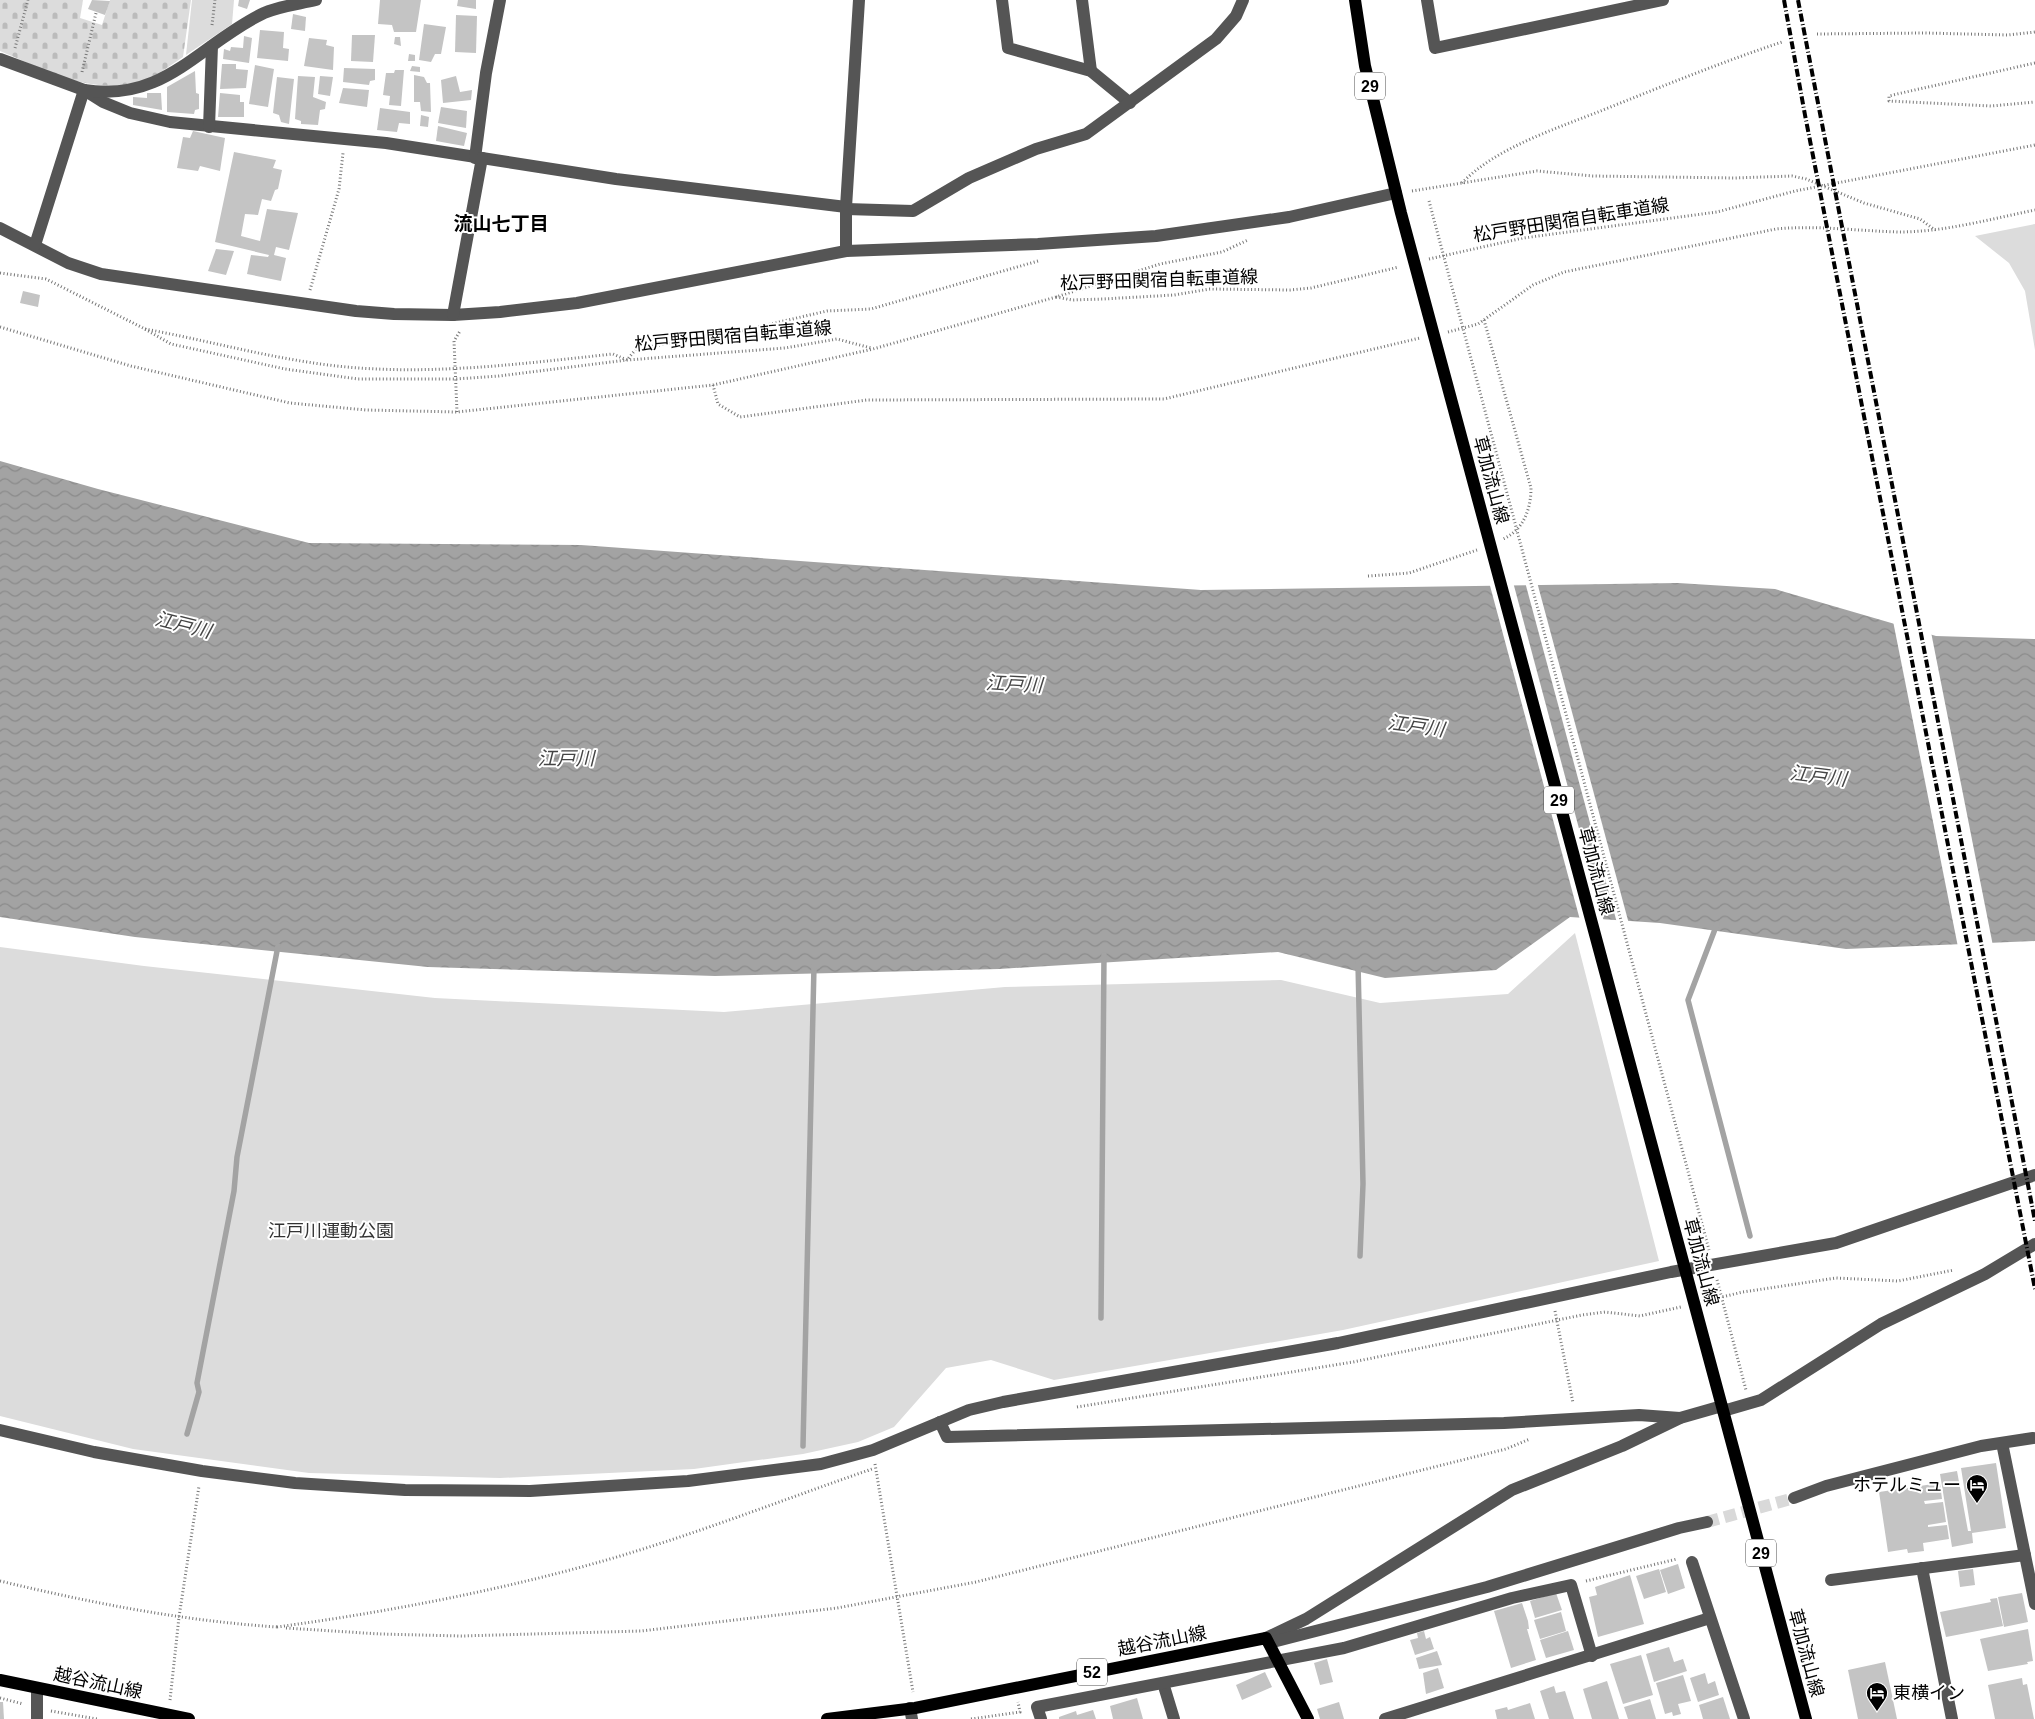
<svg xmlns="http://www.w3.org/2000/svg" width="2035" height="1719" font-family="Helvetica,'Noto Sans JP',sans-serif">
<style>
.green{fill:#dcdcdc}
.cemetery{fill:url(#cemetery-stones)}
.water{fill:url(#water-waves)}
.pier{fill:#fff}
.lines{fill:none;stroke-linecap:round;stroke-linejoin:round}
.stream{stroke:#a3a3a3;stroke-width:5.5}
.building{fill:#c4c4c4}
.minor-tunnel{stroke:#d9d9d9;stroke-width:12;stroke-dasharray:12 6;stroke-linecap:butt}
.path{stroke:#777;stroke-width:3;stroke-dasharray:1 2.5;stroke-linecap:butt}
.minor{stroke:#555;stroke-width:12}
.major{stroke:#000;stroke-width:12}
.rail{stroke:#000;stroke-width:4;stroke-dasharray:8 2.5 1 2.5;stroke-linecap:butt}
.labels{text-anchor:middle;dominant-baseline:central;stroke-width:4;stroke-linejoin:round;paint-order:stroke}
.shield{fill:#fff;stroke:#4c4c4c;stroke-width:1}
.shield-label{font-size:16px;font-weight:bold;fill:#000}
.street-label{font-size:18px;fill:#000;stroke:#fff}
.park-label{font-size:18px;fill:#333;stroke:#fff}
.poi-label{font-size:18px;fill:#000;stroke:#fff;text-anchor:end}
.neighbourhood-label{font-size:19px;font-weight:bold;fill:#000;stroke:#fff}
.water-label{font-size:19px;font-style:italic;fill:#444;stroke:#fff}
</style>
<defs>
<pattern id="cemetery-stones" width="16" height="16" patternUnits="userSpaceOnUse" patternTransform="scale(1.25)"><rect width="16" height="16" fill="#dcdcdc"/><path d="M2 7V4a2 2 0 0 1 4 0v3zM10 15v-3a2 2 0 0 1 4 0v3z" fill="#bbb"/></pattern>
<pattern id="water-waves" width="16" height="10" patternUnits="userSpaceOnUse" patternTransform="scale(1.25)"><rect width="16" height="10" fill="#a3a3a3"/><path d="M0 5q4-4 8 0t8 0" fill="none" stroke="#8b8b8b"/></pattern>
</defs>
<rect width="100%" height="100%" fill="#fff"/>
<g class="green">
<polygon points="192,0 234,0 232,24 186,55"/>
<polygon points="2035,224 2035,350 2025,291 2009,263 1975,236"/>
<polygon points="1575,933 1659,1261 1343,1330 1054,1380 991,1360 946,1368 894,1427 858,1442 803,1454 694,1469 500,1478 309,1473 133,1449 0,1416 0,947 144,966 435,998 724,1012 1005,987 1281,980 1380,1003 1508,994"/>
</g>
<path class="cemetery" d="M0,0H83L80,18L102,25L110,0H191L183,57C167,68 148,82 129,85C82,91 41,68 0,51Z"/>
<polygon class="water" points="0,461 98,489 309,543 581,545 1201,590 1678,583 1775,589 1936,636 2035,639 2035,941 1846,949 1660,923 1570,917 1496,970 1385,978 1278,952 999,969 715,976 428,967 135,937 0,917"/>
<g class="pier">
<polygon points="1489,582 1513,582 1604,922 1580,920"/>
<polygon points="1525,582 1537,582 1629,924 1617,923"/>
<polygon points="1893,621 1931,632 1993,946 1958,947"/>
</g>
<g class="lines">
<g class="stream">
<polyline points="1717,924 1688,1000 1750,1236"/>
<polyline points="1358,963 1363,1184 1360,1256"/>
<polyline points="1101,1318 1104,955"/>
<polyline points="187,1434 199,1392 197,1383 234,1191 237,1157 278,946"/>
<polyline points="803,1446 814,966"/>
</g>
</g>
<g class="building">
<polygon points="92,0 110,1 105,15 88,9"/>
<polygon points="239,0 250,0 247,9 238,6"/>
<polygon points="380,0 421,0 416,32 394,32 392,25 378,24"/>
<polygon points="458,0 476,0 476,9 457,6"/>
<polygon points="293,14 306,17 305,31 291,29"/>
<polygon points="456,15 477,16 476,53 455,52"/>
<polygon points="424,24 446,27 441,54 435,54 431,62 419,60"/>
<polygon points="260,30 284,32 283,48 289,49 288,61 257,58"/>
<polygon points="352,35 375,35 373,62 351,61"/>
<polygon points="244,36 252,38 249,63 223,59 224,49 230,51 231,47 243,48"/>
<polygon points="395,37 400,37 401,46 394,44"/>
<polygon points="309,38 327,40 326,45 334,47 333,70 304,66"/>
<polygon points="409,54 415,55 415,61 408,61"/>
<polygon points="222,64 236,64 236,69 248,70 246,88 220,89"/>
<polygon points="255,65 274,69 268,107 249,104"/>
<polygon points="412,66 420,67 420,72 410,71"/>
<polygon points="344,68 375,69 375,80 370,81 369,85 343,82"/>
<polygon points="395,70 404,70 401,106 389,105 390,96 383,95 386,73 394,73"/>
<polygon points="195,71 196,93 199,94 199,109 195,110 194,114 167,112 167,87"/>
<polygon points="414,75 424,77 427,83 430,83 431,112 421,111 420,102 414,102"/>
<polygon points="298,76 315,77 313,97 326,102 325,109 320,110 318,125 301,124 301,121 295,119"/>
<polygon points="320,76 333,77 330,96 318,94"/>
<polygon points="456,76 460,92 472,90 471,100 443,103 441,80"/>
<polygon points="277,77 294,79 289,124 281,122 279,115 273,113"/>
<polygon points="343,88 369,90 367,107 339,103"/>
<polygon points="147,93 161,93 162,110 133,105 133,97 147,98"/>
<polygon points="220,93 240,95 240,102 244,102 244,117 218,117"/>
<polygon points="441,107 467,111 466,128 438,123"/>
<polygon points="380,108 410,112 410,124 399,123 397,132 377,130"/>
<polygon points="421,115 429,117 428,127 420,126"/>
<polygon points="438,126 467,133 464,146 436,141"/>
<polygon points="193,131 225,138 220,171 200,166 198,171 177,168 183,137 190,138"/>
<polygon points="234,152 276,160 273,168 282,170 278,189 275,190 271,201 262,199 258,215 245,214 241,236 260,241 267,209 298,213 289,250 276,247 274,255 286,258 281,281 247,274 251,255 268,257 269,255 215,242"/>
<polygon points="216,249 234,251 226,275 208,271"/>
<polygon points="23,291 40,295 38,307 20,303"/>
<polygon points="1996,1463 2006,1528 1972,1533 1973,1543 1952,1547 1940,1474 1957,1471 1968,1531 1971,1531 1961,1468"/>
<polygon points="1940,1483 1942,1499 1924,1501 1925,1504 1943,1502 1946,1522 1928,1525 1928,1527 1947,1525 1949,1539 1923,1543 1924,1551 1908,1553 1907,1549 1888,1552 1879,1492"/>
<polygon points="1678,1564 1685,1588 1668,1594 1660,1570"/>
<polygon points="1659,1569 1666,1592 1644,1599 1636,1576"/>
<polygon points="1973,1569 1975,1585 1960,1587 1958,1571"/>
<polygon points="1630,1575 1644,1624 1598,1637 1589,1597 1597,1595 1595,1587"/>
<polygon points="1556,1593 1562,1610 1535,1618 1530,1601"/>
<polygon points="2022,1593 2028,1622 2004,1627 1998,1597"/>
<polygon points="1997,1598 2003,1626 1946,1637 1940,1612 1991,1602 1990,1599"/>
<polygon points="1522,1603 1528,1621 1529,1629 1527,1629 1536,1660 1511,1668 1494,1611"/>
<polygon points="1561,1612 1566,1631 1540,1639 1534,1620"/>
<polygon points="2028,1629 2033,1661 2027,1662 2028,1664 1988,1671 1980,1639"/>
<polygon points="1424,1631 1426,1639 1430,1637 1434,1649 1415,1655 1410,1640 1418,1638 1417,1633"/>
<polygon points="1568,1631 1574,1650 1546,1658 1540,1640"/>
<polygon points="1669,1647 1674,1662 1683,1659 1687,1671 1654,1682 1646,1654"/>
<polygon points="1437,1651 1442,1665 1419,1669 1416,1658"/>
<polygon points="1641,1655 1653,1695 1623,1704 1610,1664"/>
<polygon points="1327,1659 1333,1682 1320,1685 1314,1663"/>
<polygon points="1885,1662 1897,1719 1858,1719 1848,1670"/>
<polygon points="1438,1668 1444,1688 1426,1694 1423,1673"/>
<polygon points="1265,1672 1272,1687 1242,1700 1236,1685"/>
<polygon points="1705,1673 1708,1684 1715,1681 1719,1695 1698,1702 1690,1678"/>
<polygon points="1683,1675 1691,1701 1678,1704 1681,1714 1673,1716 1672,1712 1665,1714 1656,1683"/>
<polygon points="2022,1678 2023,1685 2027,1684 2034,1719 1995,1719 1988,1685"/>
<polygon points="1607,1681 1619,1719 1592,1719 1583,1689"/>
<polygon points="1554,1686 1556,1693 1565,1691 1574,1719 1549,1719 1540,1691"/>
<polygon points="1723,1697 1730,1719 1703,1719 1699,1705"/>
<polygon points="1137,1698 1143,1719 1113,1719 1110,1706"/>
<polygon points="1650,1699 1656,1719 1628,1719 1624,1707"/>
<polygon points="0,1702 3,1702 4,1719 0,1719"/>
<polygon points="1339,1702 1344,1719 1320,1719 1317,1709"/>
<polygon points="1530,1703 1535,1719 1497,1719 1495,1710 1507,1707 1508,1710"/>
<polygon points="1093,1710 1096,1719 1059,1719 1059,1717 1076,1711 1077,1715"/>
</g>
<g class="lines">
<polyline class="minor-tunnel" points="1707,1522 1794,1498"/>
<g class="path">
<polyline points="212,25 215,0"/>
<polyline points="1817,34 1925,33 2008,35 2035,32"/>
<polyline points="15,48 28,0"/>
<polyline points="2035,63 1897,94 1889,96 1889,101 1991,106 2035,102"/>
<polyline points="82,72 96,13"/>
<path d="M1462,183C1495,148 1558,128 1603,110C1663,86 1722,62 1782,42"/>
<polyline points="1412,191 1537,171 1593,176 1735,178 1792,176 1806,179 1864,203 1920,219 1935,230"/>
<polyline points="1429,201 1709,1250"/>
<polyline points="1429,259 1523,238 1717,212 1795,191 2035,145"/>
<polyline points="0,273 46,279 145,329 171,344 285,369 358,379 455,379 499,376 627,360 785,348 837,339 871,348"/>
<polyline points="310,290 339,189 343,153"/>
<polyline points="1056,297 1072,300 1103,299 1174,295 1210,289 1290,290 1311,288 1399,267"/>
<path d="M1484,320L1531,488C1531,508 1524,530 1503,539"/>
<polyline points="0,327 131,366 290,403 366,410 457,412 713,385 873,349 1056,297 1160,264 1222,252 1248,240"/>
<path d="M145,329C216,342 286,363 359,368C444,374 528,363 613,354L627,360L636,349L736,332L827,311L871,309L1038,261"/>
<path d="M1448,332L1478,324L1533,285L1564,272L1776,229C1817,225 1858,231 1899,232C1945,232 1990,219 2035,210"/>
<polyline points="713,385 718,404 740,417 867,400 1164,399 1420,338"/>
<polyline points="457,412 454,341 460,331"/>
<polyline points="1368,576 1409,573 1477,550"/>
<polyline points="1717,1280 1746,1390"/>
<polyline points="1709,1300 1743,1292 1836,1278 1898,1281 1954,1270"/>
<polyline points="1555,1311 1573,1403"/>
<polyline points="1077,1407 1353,1362 1582,1315 1605,1312 1640,1316 1681,1307"/>
<polyline points="875,1464 913,1692"/>
<path d="M0,1581C92,1603 183,1621 278,1627"/>
<polyline points="1586,1581 1677,1559"/>
<path d="M277,1627C387,1612 497,1591 603,1561C694,1535 782,1500 872,1469"/>
<polyline points="286,1628 380,1634 461,1636 641,1631 837,1608 976,1582 1506,1449 1530,1439"/>
<polyline points="0,1698 23,1704"/>
<polyline points="170,1700 179,1617 199,1486"/>
<polyline points="51,1711 97,1719"/>
<polyline points="971,1719 1020,1712 1018,1702"/>
</g>
<g class="minor">
<polyline points="1002,0 1008,48 1091,71 1130,103"/>
<polyline points="1082,0 1091,71"/>
<polyline points="1427,0 1435,48 1663,0"/>
<polyline points="0,59 84,90 103,102 130,113 170,122 386,143 616,179 846,207"/>
<polyline points="209,127 212,46"/>
<polyline points="475,158 486,73 500,0"/>
<polyline points="846,209 913,211 969,178 1036,149 1086,134 1216,39 1236,16 1243,0"/>
<polyline points="0,228 68,263 101,274 356,311 394,314 453,315 500,312 577,303 846,251 1038,244 1156,236 1289,217 1396,193"/>
<path d="M35,245L84,90C165,103 199,44 264,13C280,6 299,4 316,0"/>
<polyline points="846,251 846,207 859,0"/>
<polyline points="453,315 482,158"/>
<polyline points="1723,1411 1761,1400 1881,1324 1985,1274 2035,1244"/>
<polyline points="940,1422 947,1437 1504,1423 1639,1415 1680,1418"/>
<polyline points="0,1430 94,1452 202,1471 295,1483 405,1490 530,1491 688,1481 821,1464 873,1450 969,1410 1003,1402 1338,1343 1671,1272 1836,1243 2035,1175"/>
<polyline points="2002,1443 2035,1604"/>
<polyline points="1794,1498 1826,1486 1981,1446 2033,1438"/>
<polyline points="1692,1562 1744,1719"/>
<polyline points="1922,1568 1952,1719"/>
<polyline points="1831,1580 2025,1555"/>
<polyline points="1266,1638 1306,1619 1512,1490 1622,1446 1680,1418 1722,1406"/>
<polyline points="1269,1643 1487,1587 1679,1528 1707,1522"/>
<polyline points="1163,1683 1174,1719"/>
<polyline points="910,1708 912,1719"/>
<polyline points="37,1719 37,1688"/>
<polyline points="1041,1719 1037,1707 1344,1648 1512,1598 1571,1585 1592,1656"/>
<polyline points="1385,1719 1710,1618"/>
</g>
<g class="major">
<polyline points="1355,0 1365,66 1401,213 1806,1719"/>
<polyline points="0,1680 189,1719"/>
<polyline points="827,1719 915,1708 1266,1638 1308,1719"/>
</g>
<g class="rail">
<polyline points="1784,0 1805,115 2035,1289"/>
<polyline points="1798,0 2035,1221"/>
</g>
</g>
<defs>
<g id="hotel-pin" transform="scale(1.125)"><path d="M0 17L-7.5 6A9.5 9.5 0 1 1 7.5 6Z" fill="#000" stroke="#fff"/><path d="M-6-4.5h1.5V1H6V5H4.5V3h-9V5H-6ZM-4 0a1.8 1.8 0 1 1 3.6 0ZM.5 0V-2.5h3Q6-2.5 6 0Z" fill="#fff"/></g>
</defs>
<g fill-rule="evenodd">
<use href="#hotel-pin" x="1977" y="1485"/>
<use href="#hotel-pin" x="1877" y="1693"/>
</g>
<g class="labels">
<g class="shield">
<rect x="1355" y="72.5" width="30" height="27" rx="4"/>
<rect x="1544" y="786.5" width="30" height="27" rx="4"/>
<rect x="1746" y="1539.5" width="30" height="27" rx="4"/>
<rect x="1077" y="1658.5" width="30" height="27" rx="4"/>
</g>
<g class="shield-label">
<text x="1370" y="86">29</text>
<text x="1559" y="800">29</text>
<text x="1761" y="1553">29</text>
<text x="1092" y="1672">52</text>
</g>
<g class="street-label">
<text transform="translate(1571 220) rotate(-9)">松戸野田関宿自転車道線</text>
<text transform="translate(1159 280) rotate(-2)">松戸野田関宿自転車道線</text>
<text transform="translate(733 336) rotate(-5)">松戸野田関宿自転車道線</text>
<text transform="translate(1491 480) rotate(75)">草加流山線</text>
<text transform="translate(1596 871) rotate(75)">草加流山線</text>
<text transform="translate(1701 1262) rotate(75)">草加流山線</text>
<text transform="translate(1162 1641) rotate(-11)">越谷流山線</text>
<text transform="translate(1806 1653) rotate(75)">草加流山線</text>
<text transform="translate(98 1683) rotate(12)">越谷流山線</text>
</g>
<g class="park-label">
<text x="331" y="1231">江戸川運動公園</text>
</g>
<g class="poi-label">
<text x="1961" y="1485">ホテルミュー</text>
<text x="1893" y="1693" text-anchor="start">東横イン</text>
</g>
<g class="neighbourhood-label">
<text x="501" y="223">流山七丁目</text>
</g>
<g class="water-label">
<text transform="translate(183 625) rotate(14)">江戸川</text>
<text transform="translate(1014 684) rotate(3)">江戸川</text>
<text transform="translate(1416 726) rotate(8)">江戸川</text>
<text x="566" y="758">江戸川</text>
<text transform="translate(1818 776) rotate(7)">江戸川</text>
</g>
</g>
</svg>
